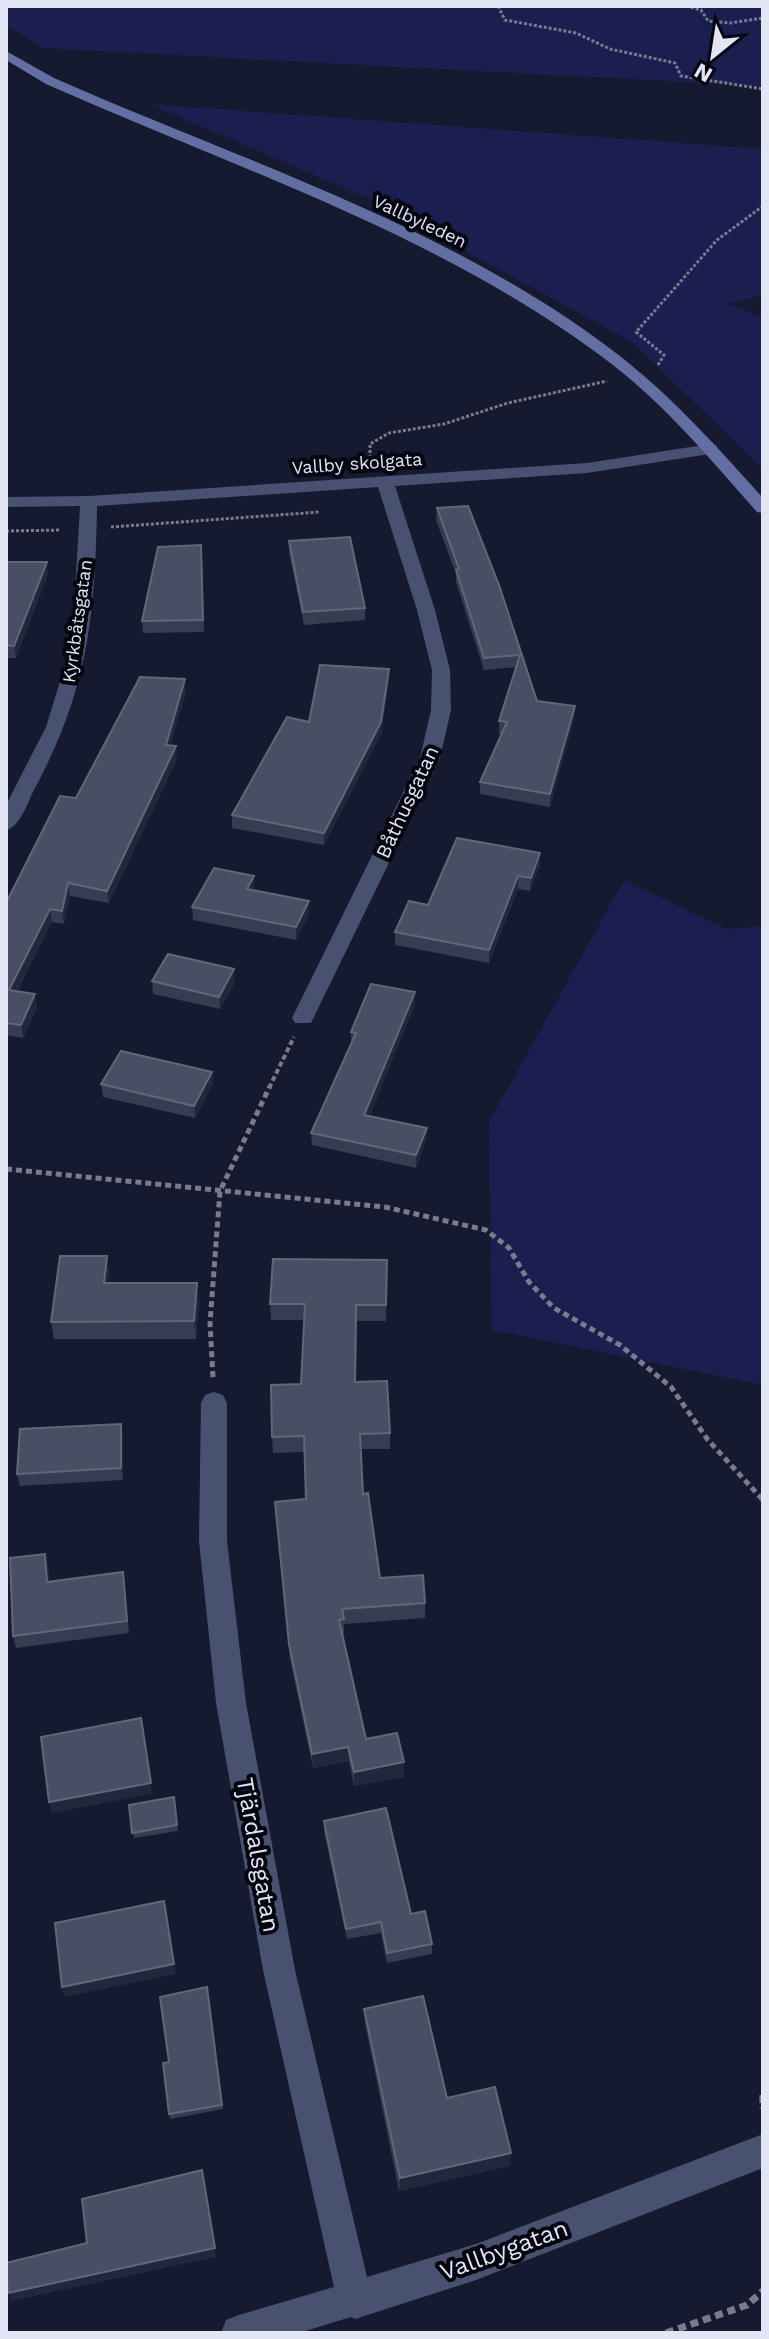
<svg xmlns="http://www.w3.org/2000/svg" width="769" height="2339" font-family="'Work Sans',sans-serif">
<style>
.green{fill:#1a1f50}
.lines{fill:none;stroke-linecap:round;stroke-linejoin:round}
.path-far3{stroke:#787c8e;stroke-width:3;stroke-dasharray:3 2;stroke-linecap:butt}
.path-far2{stroke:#787c8e;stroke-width:4;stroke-dasharray:5 3;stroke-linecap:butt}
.path-far1{stroke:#787c8e;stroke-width:5;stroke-dasharray:6 4;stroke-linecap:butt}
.path{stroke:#787c8e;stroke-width:7;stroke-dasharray:8 5;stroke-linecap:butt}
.street{fill:#495171;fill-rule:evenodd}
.secondary{fill:#636ea2;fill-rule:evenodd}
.wall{fill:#373c53}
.shaded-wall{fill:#22273e}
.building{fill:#494e64;stroke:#61667b;stroke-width:2}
.labels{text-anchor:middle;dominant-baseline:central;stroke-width:8;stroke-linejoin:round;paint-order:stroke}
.far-street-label{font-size:18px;fill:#e1e5f4;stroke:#05060f}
.street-label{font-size:20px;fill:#e1e5f4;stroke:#05060f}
.near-street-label{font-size:24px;fill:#e1e5f4;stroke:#05060f}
</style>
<rect width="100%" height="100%" fill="#161a30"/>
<g class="green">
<polygon points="6,6 763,6 763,86 43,48 6,25"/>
<polygon points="149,104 763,149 763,295 727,304 763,317 763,469 632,342 376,202"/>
<polygon points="624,880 726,929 763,926 763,1385 492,1330 489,1122"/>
</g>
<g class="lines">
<g class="path-far3">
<polyline points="498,6 505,20 576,33 610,49 675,63 681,76 763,89"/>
<polyline points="686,6 701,10 708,21 730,23 763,18"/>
<polyline points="658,365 664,355 636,332 717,240 763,206"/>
<polyline points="370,463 370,444 389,433 444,424 508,403 607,381"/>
<polyline points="111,527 320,512"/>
<polyline points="6,531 61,530"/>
</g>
<polyline class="path-far2" points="269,1088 294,1037"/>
<g class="path-far1">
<polyline points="6,1169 385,1207 486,1230 509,1248 529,1282 554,1308 620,1345 671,1387 708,1440 763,1500"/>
<polyline points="213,1377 210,1323 220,1191 270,1086"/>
</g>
<g class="path">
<polyline points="763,2095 763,2109"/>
<polyline points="666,2333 747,2305 763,2291"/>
</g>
<g class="street">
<path d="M710,444L716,445L718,449L716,453L587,473L395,486L435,610L450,670L451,710L440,758L311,1023H295L292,1018L420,758L431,710L432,670L417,610L378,487L97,506C95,618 88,690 33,792C27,804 20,827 6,830V805L46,727L66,662L74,608L80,506L6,507V497L89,496L587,463Z"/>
<polygon points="214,1392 223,1395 227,1403 227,1541 246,1703 295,1970 367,2277 476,2244 763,2134 763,2168 476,2280 355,2319 351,2317 299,2333 221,2333 226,2320 239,2315 334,2287 263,1970 216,1703 199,1541 201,1403 205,1395"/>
</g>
<path class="secondary" d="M6,51L54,78C247,163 459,229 625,360C676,401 720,450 763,498V513L757,512C712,461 667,407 613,365C445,236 237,169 46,84L6,60Z"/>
</g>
<g class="wall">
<polygon points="468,506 537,701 574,719 550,807 480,794 480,782 501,734 499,734 499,721 516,667 484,670 456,582 456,574 436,520 437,508"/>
<polygon points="289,541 365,608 365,620 304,625 289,553"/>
<polygon points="202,558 204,632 143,633 142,621"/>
<polygon points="6,562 48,574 16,658 6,658"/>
<polygon points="389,669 389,681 381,734 324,845 232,828 232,815 309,722"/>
<polygon points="186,692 170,745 177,759 109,903 70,896 64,924 52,922 17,991 37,1007 23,1038 6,1035 6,903 76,798"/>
<polygon points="540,865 530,891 518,889 489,963 395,945 395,932 428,905"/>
<polygon points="254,889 253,891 309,901 309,914 296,940 193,920 192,907"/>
<polygon points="152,981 235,982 220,1009 153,994"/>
<polygon points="415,992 415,1005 369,1116 427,1128 426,1141 416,1168 312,1145 311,1133 351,1044 351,1032"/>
<polygon points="212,1072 213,1084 195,1118 103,1097 101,1084"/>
<polygon points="107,1256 109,1273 108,1283 199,1300 196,1339 54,1339 51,1322"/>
<polygon points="387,1260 386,1321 357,1321 356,1382 390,1433 390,1449 361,1449 363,1494 380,1578 425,1603 425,1618 344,1624 344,1634 342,1634 366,1739 404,1777 354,1786 349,1761 313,1768 290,1659 276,1518 306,1499 305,1452 273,1453 272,1437 301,1384 304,1320 271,1320 270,1304"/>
<polygon points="121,1424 123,1436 123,1480 20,1486 17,1474"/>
<polygon points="48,1566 49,1582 123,1572 129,1633 16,1648 13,1636"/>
<polygon points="174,1797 178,1831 134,1838 129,1805"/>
<polygon points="324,1821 411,1914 432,1944 432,1954 387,1963 381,1933 347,1939 324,1832"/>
<polygon points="207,1987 223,2109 170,2119 169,2062"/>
<polygon points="364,2009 447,2098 511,2153 509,2166 399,2191 365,2023"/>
</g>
<g class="shaded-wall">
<polygon points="47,562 48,574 16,658 14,646"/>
<polygon points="389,669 389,681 381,734 324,845 324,833"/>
<polygon points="185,679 186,692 167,757 166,745"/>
<polygon points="575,706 574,719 550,807 550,794"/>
<polygon points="176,746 177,759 109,903 107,891"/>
<polygon points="540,853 540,865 530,891 531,878"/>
<polygon points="254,876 254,889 247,902 247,889"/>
<polygon points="518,876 518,889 489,963 489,950"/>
<polygon points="68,883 70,896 64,924 62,911"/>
<polygon points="309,901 309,914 296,940 296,927"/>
<polygon points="50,909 52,922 12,1003 9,990"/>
<polygon points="234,969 235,982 220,1009 219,997"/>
<polygon points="415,992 415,1005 365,1128 364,1115"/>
<polygon points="35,994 37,1007 23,1038 21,1025"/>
<polygon points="212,1072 213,1084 195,1118 194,1106"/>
<polygon points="427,1128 426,1141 416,1168 416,1155"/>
<polygon points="107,1256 109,1273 107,1300 104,1283"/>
<polygon points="197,1283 199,1300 196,1339 194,1321"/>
<polygon points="121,1424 123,1436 123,1480 121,1468"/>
<polygon points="45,1554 48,1566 49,1594 47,1582"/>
<polygon points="141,1718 152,1794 52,1813 49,1802"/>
<polygon points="348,1747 349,1761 313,1768 312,1754"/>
<polygon points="404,1762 404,1777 354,1786 354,1772"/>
<polygon points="164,1901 176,1974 65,1997 62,1987"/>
<polygon points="511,2153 509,2166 399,2191 400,2178"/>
<polygon points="202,2170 216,2257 11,2301 8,2293"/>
</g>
<g class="building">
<polygon points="468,506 499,585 537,701 575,706 550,794 480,782 507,722 499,721 520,655 484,658 456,570 459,569 437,508"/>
<polygon points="350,537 365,608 303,612 289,541"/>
<polygon points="201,545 203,620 142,621 158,547"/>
<polygon points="6,562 47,562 14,646 6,645"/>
<polygon points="320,665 389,669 381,722 324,833 232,815 287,717 309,722"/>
<polygon points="140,677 185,679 166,745 176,746 107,891 68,883 62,911 50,909 9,990 35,994 21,1025 6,1023 6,903 60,796 76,798"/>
<polygon points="457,838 540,853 531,878 518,876 489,950 395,932 409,901 428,905"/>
<polygon points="214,868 254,876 247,889 309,901 296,927 192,907"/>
<polygon points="168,954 234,969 219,997 152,981"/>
<polygon points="371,984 415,992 364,1115 427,1128 416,1155 311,1133 356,1033 351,1032"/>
<polygon points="121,1051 212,1072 194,1106 101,1084"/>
<polygon points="60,1256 107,1256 104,1283 197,1283 194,1321 51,1322"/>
<polygon points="273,1259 387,1260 386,1305 356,1305 355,1382 387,1381 390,1433 360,1434 363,1494 368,1493 380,1578 423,1575 425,1603 342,1609 344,1619 339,1620 366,1739 397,1733 404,1762 354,1772 348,1747 312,1754 289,1644 275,1502 306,1499 304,1436 272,1437 271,1385 301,1384 305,1304 270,1304"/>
<polygon points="121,1424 121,1468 17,1474 20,1429"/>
<polygon points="45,1554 47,1582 123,1572 127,1621 13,1636 10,1558"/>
<polygon points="141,1718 151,1783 49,1802 41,1737"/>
<polygon points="174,1797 177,1825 132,1833 129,1805"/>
<polygon points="386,1808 411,1914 425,1911 432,1944 387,1953 381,1922 346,1929 324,1821"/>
<polygon points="164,1901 174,1964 62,1987 55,1923"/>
<polygon points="207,1987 222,2105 169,2114 163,2063 169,2062 160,1997"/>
<polygon points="423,1996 447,2098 495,2087 511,2153 400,2178 364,2009"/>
<polygon points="202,2170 215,2248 8,2293 6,2263 87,2243 82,2199"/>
</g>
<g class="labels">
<g class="far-street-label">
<text transform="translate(420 221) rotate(25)">Vallbyleden</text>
<text transform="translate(357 463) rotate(-4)">Vallby skolgata</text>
<text transform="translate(77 621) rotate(-82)">Kyrkbåtsgatan</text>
</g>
<g class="street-label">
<text transform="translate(407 802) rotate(-65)">Båthusgatan</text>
</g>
<g class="near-street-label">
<text transform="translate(258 1855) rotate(80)">Tjärdalsgatan</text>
<text transform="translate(504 2250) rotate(-20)">Vallbygatan</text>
</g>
</g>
<rect width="769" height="2339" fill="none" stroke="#e1e5f4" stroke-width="16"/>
<g transform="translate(713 56) rotate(210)" stroke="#05060f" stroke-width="6" paint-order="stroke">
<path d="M0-6L14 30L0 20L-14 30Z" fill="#e1e5f4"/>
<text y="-12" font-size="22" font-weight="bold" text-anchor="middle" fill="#e1e5f4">N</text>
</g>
</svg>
